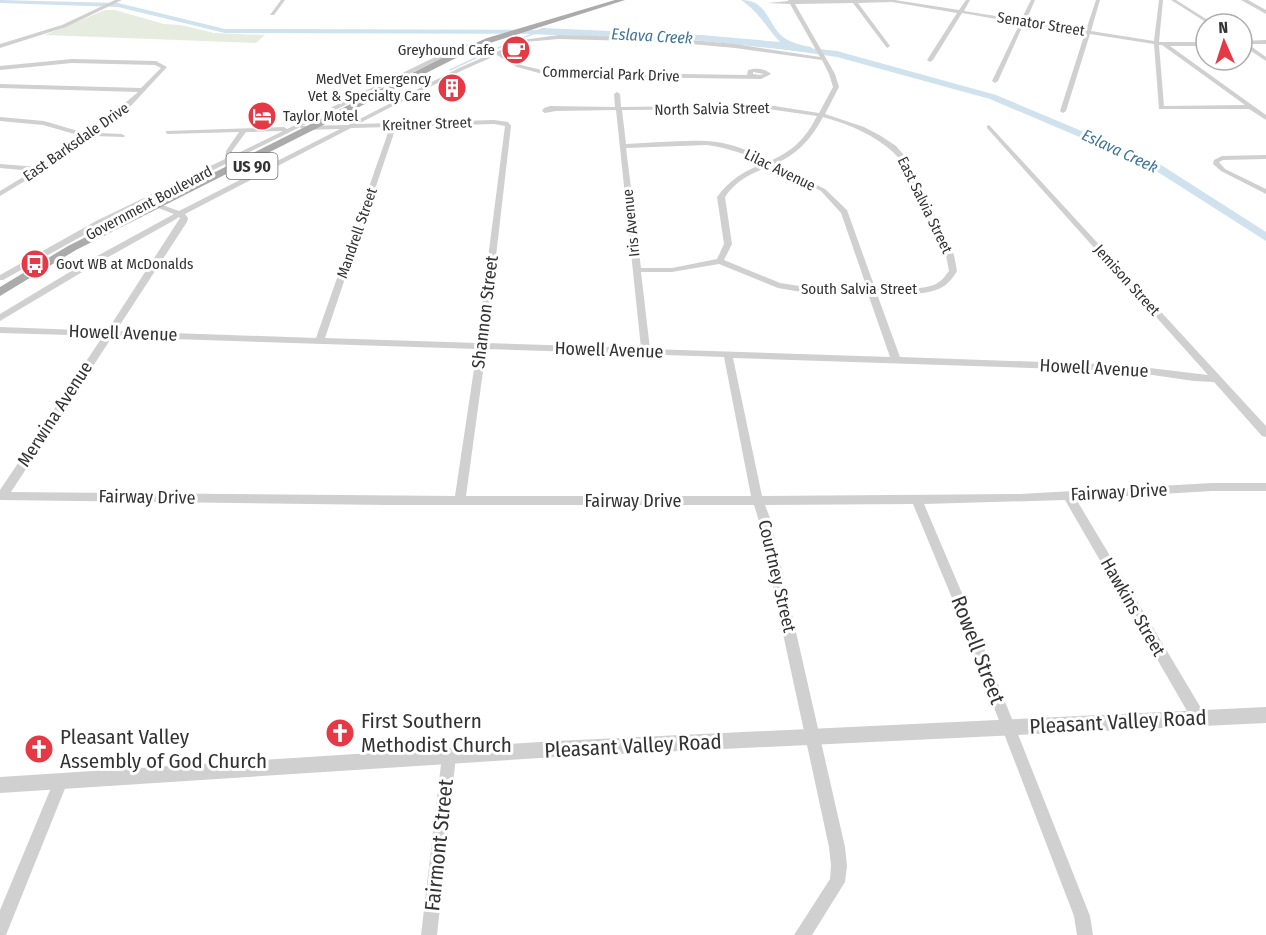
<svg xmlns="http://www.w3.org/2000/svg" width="1266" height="935" font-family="'Fira Sans Condensed',sans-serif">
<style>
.green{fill:#e6ecdf}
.water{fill:#cfe2ee}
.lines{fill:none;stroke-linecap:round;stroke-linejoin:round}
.stream{stroke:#cfe2ee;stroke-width:1.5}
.river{fill:#cfe2ee;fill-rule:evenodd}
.minor{fill:#d0d0d0;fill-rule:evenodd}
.tertiary{fill:#d0d0d0;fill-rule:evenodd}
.primary{fill:#ababab;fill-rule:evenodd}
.labels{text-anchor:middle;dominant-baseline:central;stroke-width:6;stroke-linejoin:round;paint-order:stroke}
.far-street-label{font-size:15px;fill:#333;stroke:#fff}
.far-poi-label{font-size:15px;fill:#333;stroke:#fff;text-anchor:end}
.far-water-label{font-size:16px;font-style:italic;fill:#3f7597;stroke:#fff}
.shield{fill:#fff;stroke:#707070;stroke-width:1.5}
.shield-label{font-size:16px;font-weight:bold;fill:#333}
.street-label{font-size:18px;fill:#333;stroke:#fff}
.near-street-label{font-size:21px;fill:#333;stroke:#fff}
.near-poi-label{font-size:21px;fill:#333;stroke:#fff;text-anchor:start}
</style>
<rect width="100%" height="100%" fill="#fff"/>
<polygon class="green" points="105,10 115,10 164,24 181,25 214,33 265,35 256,43 45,35"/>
<path class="water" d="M741,0C768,0 767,24 783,37C791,43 801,45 811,47L815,53L694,40L527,34L542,28L702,35L780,42C767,28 758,11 741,0Z"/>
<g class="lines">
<g class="stream">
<polyline points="498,48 535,33"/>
<polyline points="450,70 484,54"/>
</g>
<g class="river">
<polygon points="0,0 118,3 225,29 554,30 558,32 554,34 225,33 118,7 0,3"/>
<polygon points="789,46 837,51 996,95 1158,163 1266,232 1266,241 1150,167 990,99 837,57 789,50"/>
</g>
<g class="minor">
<polygon points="281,0 285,0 274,15 270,15"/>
<path d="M788,0H895L959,10L966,0H970L964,11L1021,20L1031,0H1035L1026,21L1086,30L1096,0H1100L1091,31L1154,41L1159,0H1163L1159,42H1206V46H1170L1266,115V120L1249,109H1159L1154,44L1090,34L1066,111L1063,113L1060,111L1085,33L1024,23L998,81L995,83L992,81L1020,23L962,13L933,60L930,62L927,60L957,13L892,2L858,3L890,46L887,48L853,3L795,4L835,74L839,87L825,114L864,127L881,136L896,146L908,160L954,255L957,271C954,276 949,283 944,286C928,297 896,294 877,294L900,357L1125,365L1208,375L987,128V126L989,125L1266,426V437L1262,436L1214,382L1194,381L1125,371L733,358L762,496L1020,494L1212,483H1266V491H1212L1076,499L1204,713L1206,718L1204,723L1199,725L1194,723L1065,500L924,504L964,598L1090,916L1093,935H1077L1074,916L952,598L913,504L765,505L770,518L845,847L847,866L845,882L812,935H794L830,879L831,866L829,847L758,518L754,505H386L0,500V490L103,336L0,333V327L107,331L180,218L179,217L171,222L94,265L0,321V314L88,261L174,214L145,203L102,225L3,280H0V275L96,221L225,159L226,151L239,132L168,134L166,133V131L284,127L287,129L464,43L496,52L522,40L559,35L669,38L735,44L820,57L790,4L767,3L788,1ZM559,39L669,42L735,48L822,60L829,74L833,87L819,113L768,105L621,107L620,94L617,92L614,94L615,107L550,106L544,108L542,111L545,113L556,111L616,110L641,348L486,343L511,126L508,122L494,120L358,124L463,70L497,55L517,67L550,76L761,79L771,74C764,68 757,68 748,70L747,75L550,72L521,65L501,53L525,42ZM1159,45H1162L1245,105L1164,106ZM465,47L491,54L459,68L348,125L302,126ZM753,72L764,74L760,75L753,74ZM768,109L817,116C806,138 793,151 770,161C750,151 729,142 707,141C680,140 652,143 626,144L622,110ZM823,117C854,126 880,137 902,161L946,255L949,271C946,274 943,280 939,282C925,292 892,288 875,288L847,210L825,189L775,164C798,154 811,139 823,117ZM494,124L505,126L477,343L325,338L396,127ZM300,127L303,130L340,129L179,211L151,201ZM390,127L316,338L116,331L187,222L188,218L185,214L351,128ZM283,131L232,156V151L246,132ZM707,145C728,148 746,154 764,163C745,171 730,179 717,197L724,244L717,259L672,268H641L626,148ZM770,166L821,191L841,213L867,288H813L780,283L724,260L732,244L725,197C736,180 752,173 770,166ZM719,264L778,288L813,294H868L890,357L650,349L641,272H672ZM112,337L477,349L455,496L11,492ZM486,349L724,357L751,496H466Z"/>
<polygon points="1171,0 1176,0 1214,24 1209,24"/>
<polygon points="1266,40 1266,44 1248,44 1266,57 1266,61 1242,45 1242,41"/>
<polygon points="72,59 156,61 167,67 129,108 99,133 122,134 125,136 124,137 94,136 58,161 0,196 0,191 33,171 0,168 0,164 39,167 87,135 78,135 43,125 0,121 0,117 44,121 78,131 91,132 138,92 0,88 0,84 141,88 161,68 155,65 72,63 0,70 0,66"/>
<polygon points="1266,155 1266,159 1223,160 1219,162 1225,169 1266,189 1266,194 1221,171 1213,164 1214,160 1222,156"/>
<polygon points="449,749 454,751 456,756 437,935 421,935 442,756 444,751"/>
<polygon points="61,774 66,776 68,781 6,935 0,935 0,910 56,776"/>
</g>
<g class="tertiary">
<polygon points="115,0 122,0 66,27 0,48 0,44 62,25"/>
<polygon points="1241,0 1248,0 1266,10 1266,14"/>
<polygon points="1266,707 1266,723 556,757 0,793 0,777 556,741"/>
</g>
<polygon class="primary" points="615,0 625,0 493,42 454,59 76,250 0,296 0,287 68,246 448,55 487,38"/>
</g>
<defs>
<g id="cafe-disc" transform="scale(1.5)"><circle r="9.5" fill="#e63946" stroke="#fff"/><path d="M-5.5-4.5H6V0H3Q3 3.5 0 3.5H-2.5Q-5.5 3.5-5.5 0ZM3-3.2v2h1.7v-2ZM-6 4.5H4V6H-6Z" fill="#fff"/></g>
<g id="building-disc" transform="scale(1.5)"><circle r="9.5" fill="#e63946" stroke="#fff"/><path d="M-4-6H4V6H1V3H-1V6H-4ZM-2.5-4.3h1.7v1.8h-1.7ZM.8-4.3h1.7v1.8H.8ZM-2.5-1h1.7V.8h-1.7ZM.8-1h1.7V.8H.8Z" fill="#fff"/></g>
<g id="hotel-disc" transform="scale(1.5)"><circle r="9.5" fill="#e63946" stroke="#fff"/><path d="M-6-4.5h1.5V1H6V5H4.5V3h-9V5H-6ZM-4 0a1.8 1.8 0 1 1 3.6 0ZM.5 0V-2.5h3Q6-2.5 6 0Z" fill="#fff"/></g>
<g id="bus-disc" transform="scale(1.5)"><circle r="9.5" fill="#e63946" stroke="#fff"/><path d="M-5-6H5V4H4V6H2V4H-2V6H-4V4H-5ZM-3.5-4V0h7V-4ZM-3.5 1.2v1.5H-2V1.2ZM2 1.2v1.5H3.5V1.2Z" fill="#fff"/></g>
<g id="church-disc" transform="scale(1.5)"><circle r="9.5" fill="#e63946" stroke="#fff"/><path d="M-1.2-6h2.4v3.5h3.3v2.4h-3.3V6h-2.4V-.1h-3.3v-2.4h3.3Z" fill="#fff"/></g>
</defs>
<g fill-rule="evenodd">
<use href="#cafe-disc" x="516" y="50"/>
<use href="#building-disc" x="452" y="88"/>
<use href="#hotel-disc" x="262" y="116"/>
<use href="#bus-disc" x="35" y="264"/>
<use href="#church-disc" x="340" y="733"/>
<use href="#church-disc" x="39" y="749"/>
</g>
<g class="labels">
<g class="far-street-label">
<text transform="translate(1041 24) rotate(9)">Senator Street</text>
<text transform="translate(611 74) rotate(2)">Commercial Park Drive</text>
<text transform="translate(712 109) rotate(-1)">North Salvia Street</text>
<text transform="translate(427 124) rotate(-2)">Kreitner Street</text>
<text transform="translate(76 142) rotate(-35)">East Barksdale Drive</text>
<text transform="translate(780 170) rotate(26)">Lilac Avenue</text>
<text transform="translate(149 203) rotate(-28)">Government Boulevard</text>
<text transform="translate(925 205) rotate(64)">East Salvia Street</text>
<text transform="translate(631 223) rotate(-96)">Iris Avenue</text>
<text transform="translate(357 233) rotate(-71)">Mandrell Street</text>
<text transform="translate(1127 280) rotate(48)">Jemison Street</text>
<text x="859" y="289">South Salvia Street</text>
</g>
<g class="far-poi-label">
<text x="495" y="50">Greyhound Cafe</text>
<text x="431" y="79">MedVet Emergency<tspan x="431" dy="17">Vet &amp; Specialty Care</tspan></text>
<text x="283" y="116" text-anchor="start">Taylor Motel</text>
<text x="56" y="264" text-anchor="start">Govt WB at McDonalds</text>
</g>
<g class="far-water-label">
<text transform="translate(652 36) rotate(3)">Eslava Creek</text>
<text transform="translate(1120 151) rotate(25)">Eslava Creek</text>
</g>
<rect class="shield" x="226.5" y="153" width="51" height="26" rx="4.5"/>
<g class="shield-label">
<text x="252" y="166">US 90</text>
</g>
<g class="street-label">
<text transform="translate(485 312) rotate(-83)">Shannon Street</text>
<text transform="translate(123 333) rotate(2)">Howell Avenue</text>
<text transform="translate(609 350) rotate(2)">Howell Avenue</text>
<text transform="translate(1094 368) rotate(3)">Howell Avenue</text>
<text transform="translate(55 414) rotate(-57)">Merwina Avenue</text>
<text transform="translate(1119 492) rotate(-3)">Fairway Drive</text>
<text transform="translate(147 497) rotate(1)">Fairway Drive</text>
<text x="633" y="501">Fairway Drive</text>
<text transform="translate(777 576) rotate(77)">Courtney Street</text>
<text transform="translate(1133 607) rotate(60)">Hawkins Street</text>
</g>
<g class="near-street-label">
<text transform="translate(978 650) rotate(69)">Rowell Street</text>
<text transform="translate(1118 722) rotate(-3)">Pleasant Valley Road</text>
<text transform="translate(633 746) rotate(-3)">Pleasant Valley Road</text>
<text transform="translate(439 845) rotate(-84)">Fairmont Street</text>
</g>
<g class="near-poi-label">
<text x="361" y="721">First Southern<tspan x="361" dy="24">Methodist Church</tspan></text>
<text x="60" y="737">Pleasant Valley<tspan x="60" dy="24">Assembly of God Church</tspan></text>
</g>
</g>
<g transform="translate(1224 42) rotate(357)"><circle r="28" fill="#ffffff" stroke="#adadad" stroke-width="1.5"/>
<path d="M0-4.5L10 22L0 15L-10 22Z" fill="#e63946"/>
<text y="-9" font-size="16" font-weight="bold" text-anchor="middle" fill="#333333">N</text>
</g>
</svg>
